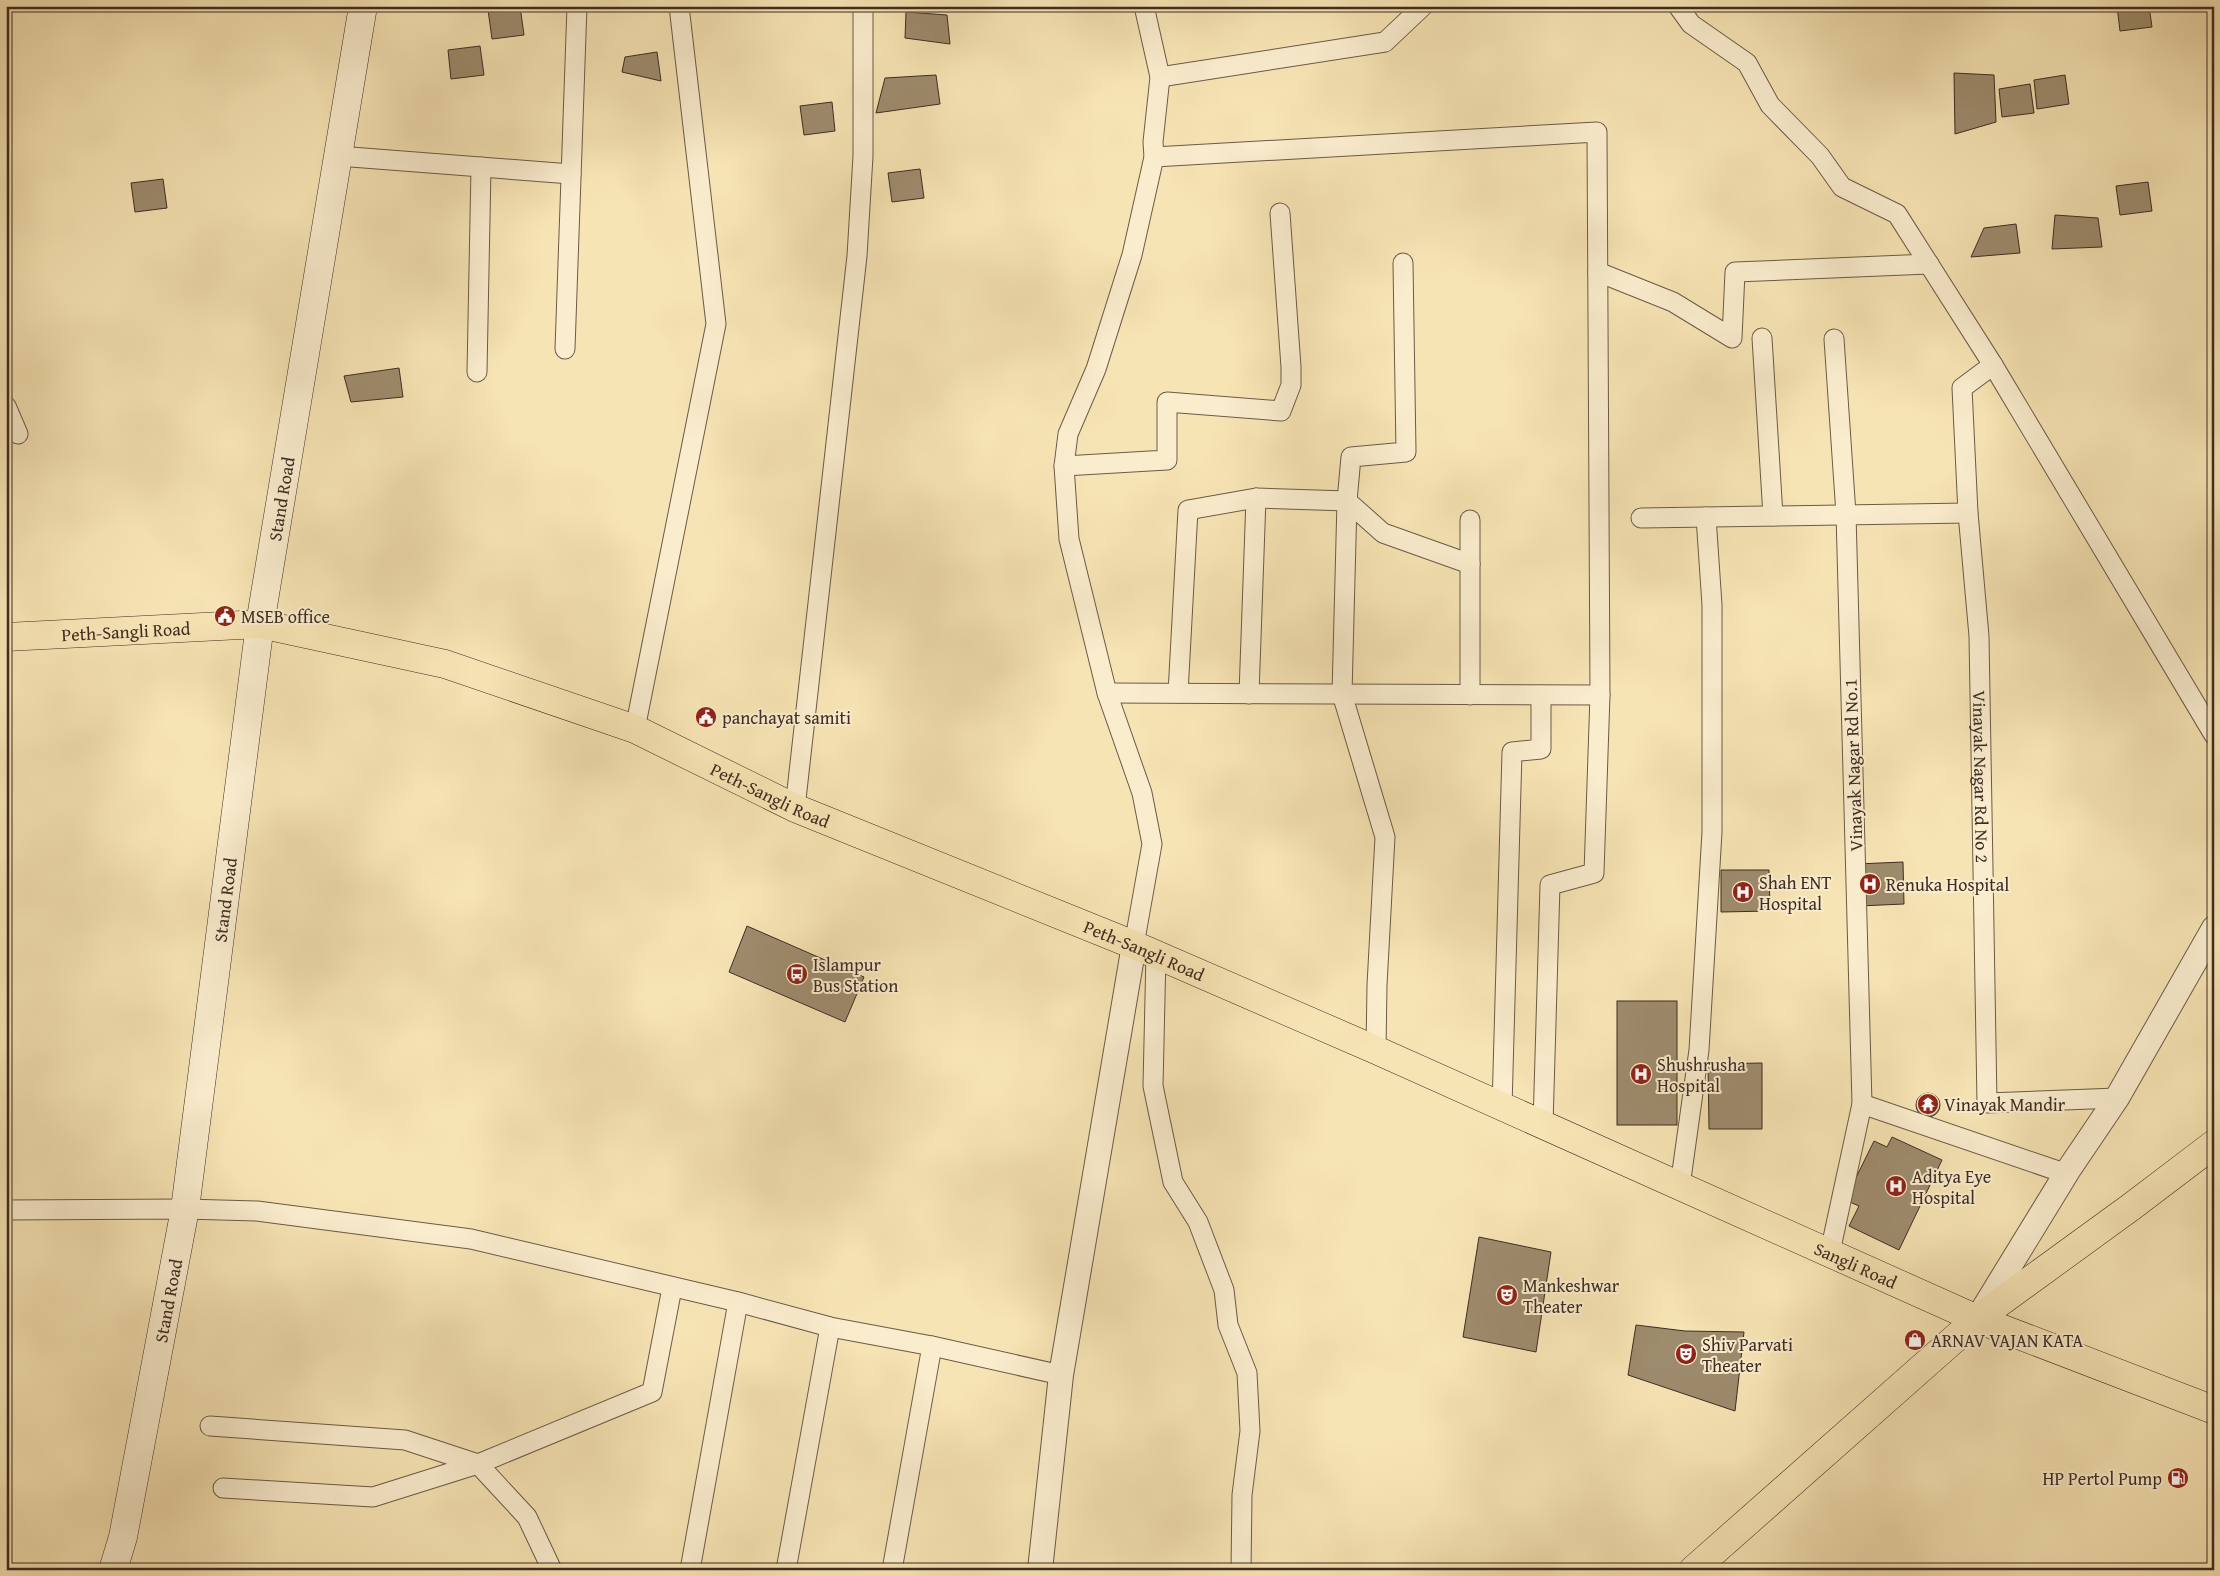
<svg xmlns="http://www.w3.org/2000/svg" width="2220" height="1576" font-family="'Gentium Book Plus',serif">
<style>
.building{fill:#9e8c6e;stroke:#3e2c23}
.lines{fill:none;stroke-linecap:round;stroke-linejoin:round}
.minor-casing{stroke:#6c5a47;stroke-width:21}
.tertiary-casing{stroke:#6c5a47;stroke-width:26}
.secondary-casing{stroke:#3e2c23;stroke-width:29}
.primary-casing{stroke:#3e2c23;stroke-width:29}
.trunk-casing{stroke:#3e2c23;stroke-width:29}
.minor{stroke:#faedce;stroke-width:19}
.tertiary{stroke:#faedce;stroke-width:24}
.secondary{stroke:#faedce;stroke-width:28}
.primary{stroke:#f7e4b4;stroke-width:28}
.trunk{stroke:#f7e4b4;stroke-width:28}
.labels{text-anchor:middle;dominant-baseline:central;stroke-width:4;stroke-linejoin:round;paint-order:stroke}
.street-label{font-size:18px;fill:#3e2c23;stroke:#faedce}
.poi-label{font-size:18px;fill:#3e2c23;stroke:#faedce;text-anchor:start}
</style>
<rect width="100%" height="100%" fill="#f7e4b4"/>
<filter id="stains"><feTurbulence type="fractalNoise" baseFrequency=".004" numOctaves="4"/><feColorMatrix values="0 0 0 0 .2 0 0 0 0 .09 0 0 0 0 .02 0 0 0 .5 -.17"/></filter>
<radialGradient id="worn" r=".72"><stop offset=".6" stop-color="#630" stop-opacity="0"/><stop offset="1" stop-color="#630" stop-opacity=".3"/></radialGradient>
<g class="building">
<polygon points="520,6 524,35 492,39 488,10"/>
<polygon points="2117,6 2149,6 2152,27 2120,31"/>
<polygon points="906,12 947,15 950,44 905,38"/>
<polygon points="480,46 484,75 451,79 448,50"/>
<polygon points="657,52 661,81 622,72 625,57"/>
<polygon points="1954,73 1994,75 1996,122 1955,134"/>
<polygon points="936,75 940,104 876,113 885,78"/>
<polygon points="2065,75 2069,104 2037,109 2034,80"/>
<polygon points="2030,84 2034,113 2002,117 1999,89"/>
<polygon points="832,102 835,131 804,135 800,106"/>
<polygon points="920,169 924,198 892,202 888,173"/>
<polygon points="163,179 167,208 135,212 131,183"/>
<polygon points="2148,182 2152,211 2120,215 2116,186"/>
<polygon points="2055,215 2098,218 2102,247 2052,249"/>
<polygon points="2016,224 2020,253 1971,257 1984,228"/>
<polygon points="399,368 403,397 351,402 344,376"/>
<polygon points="1903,862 1904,904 1859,906 1857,864"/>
<polygon points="1721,870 1769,870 1770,911 1721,912"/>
<polygon points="747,926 864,977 845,1022 729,972"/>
<rect x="1617" y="1001" width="60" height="124"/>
<polygon points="1762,1063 1762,1129 1709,1129 1708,1064"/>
<circle cx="1928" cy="1105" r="12"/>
<polygon points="1892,1137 1942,1160 1899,1250 1849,1226 1859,1206 1845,1200 1874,1141 1887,1147"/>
<polygon points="1479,1237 1551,1252 1536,1352 1463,1337"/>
<polygon points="1636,1325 1685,1331 1744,1332 1735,1411 1628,1375"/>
</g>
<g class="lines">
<g class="minor-casing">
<g id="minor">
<polyline points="1678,6 1691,24 1747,63 1770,105 1820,156 1842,187 1897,214 1993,365 2214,735"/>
<polyline points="1160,77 1385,42 1423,6"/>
<polyline points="338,156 571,174"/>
<polyline points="1154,157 1597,132 1600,695 1594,873 1550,885 1543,1125"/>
<polyline points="1598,272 1673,302 1732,338 1735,272 1929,264"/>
<polyline points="1762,338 1773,516"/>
<polyline points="565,349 577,6"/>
<path id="s1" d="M1993,365L1962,388L1968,513L1979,636L1987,1103L2117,1098"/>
<polyline points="477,372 481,167"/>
<polyline points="6,406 18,434"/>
<polyline points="1064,466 1167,460 1167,402 1281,411 1291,385 1291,367 1280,213"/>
<polyline points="1641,518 1968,513"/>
<polyline points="1107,693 1600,695"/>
<polyline points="1178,693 1188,510 1256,498 1347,501 1383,533 1470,564"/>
<polyline points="1249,694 1256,498"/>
<polyline points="1470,695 1470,520"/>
<polyline points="635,729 716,324 679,6"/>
<polyline points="795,808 857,256 863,156 863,6"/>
<polyline points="1134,945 1152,844 1142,793 1107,693 1069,539 1064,466 1068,434 1096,369 1132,255 1154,157 1153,142 1160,77 1144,6"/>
<polyline points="1156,954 1153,1086 1173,1182 1198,1222 1224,1290 1228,1325 1247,1373 1250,1431 1242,1495 1241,1570"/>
<polyline points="1376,1050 1377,985 1385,837 1342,694 1347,501 1351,457 1406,452 1403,263"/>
<polyline points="1862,1104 2067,1174"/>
<polyline points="1502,1107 1512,752 1541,749 1541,695"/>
<polyline points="1680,1186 1699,1050 1712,832 1712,605 1706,517"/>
<polyline points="6,1210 185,1209 257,1211 471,1239 738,1302 830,1327 932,1346 1061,1375"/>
<polyline points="1830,1252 1862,1104 1846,514 1834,339"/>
<polyline points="210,1426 405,1440 478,1464"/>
<polyline points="223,1488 373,1497 478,1464"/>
<polyline points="552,1570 527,1517 478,1464 652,1392 672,1288"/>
<polyline points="690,1570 738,1302"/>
<polyline points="786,1570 830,1327"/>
<polyline points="892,1570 932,1346"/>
</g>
</g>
<g class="tertiary-casing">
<g id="tertiary">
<polyline points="1979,1316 2069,1169 2117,1098 2214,928"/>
<polyline points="1040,1570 1061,1375 1134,945"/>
</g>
</g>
<g class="secondary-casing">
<g id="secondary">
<path id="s2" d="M113,1570L123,1537L185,1209L260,624L363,6"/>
</g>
</g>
<g class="primary-casing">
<polyline id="primary" points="1693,1570 1977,1319 2131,1207 2214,1144"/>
</g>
<g class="trunk-casing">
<g id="trunk">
<path id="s3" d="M6,637L260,624L445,664L635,729L795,808L1134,945L1376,1050L1977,1319L2214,1410"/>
</g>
</g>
<use href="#minor" class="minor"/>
<use href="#tertiary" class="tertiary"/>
<use href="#secondary" class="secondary"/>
<use href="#primary" class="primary"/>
<use href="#trunk" class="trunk"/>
</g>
<defs>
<g id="civic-disc" transform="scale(1.125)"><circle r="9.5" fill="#8f2418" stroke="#faedce"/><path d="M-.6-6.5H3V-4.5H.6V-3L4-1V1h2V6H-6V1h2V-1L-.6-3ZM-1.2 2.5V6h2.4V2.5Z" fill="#fff"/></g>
<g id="hospital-disc" transform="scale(1.125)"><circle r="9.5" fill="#8f2418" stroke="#faedce"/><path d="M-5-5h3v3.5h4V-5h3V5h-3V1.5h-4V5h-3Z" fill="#fff"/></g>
<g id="bus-disc" transform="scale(1.125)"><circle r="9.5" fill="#8f2418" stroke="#faedce"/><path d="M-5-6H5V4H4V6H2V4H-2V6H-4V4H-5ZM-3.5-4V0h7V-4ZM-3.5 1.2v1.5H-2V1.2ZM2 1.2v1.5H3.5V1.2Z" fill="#fff"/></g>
<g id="temple-disc" transform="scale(1.125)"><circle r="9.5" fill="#8f2418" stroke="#faedce"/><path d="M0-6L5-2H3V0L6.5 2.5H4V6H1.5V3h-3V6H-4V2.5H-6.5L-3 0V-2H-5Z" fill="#fff"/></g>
<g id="theatre-disc" transform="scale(1.125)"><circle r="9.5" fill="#8f2418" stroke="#faedce"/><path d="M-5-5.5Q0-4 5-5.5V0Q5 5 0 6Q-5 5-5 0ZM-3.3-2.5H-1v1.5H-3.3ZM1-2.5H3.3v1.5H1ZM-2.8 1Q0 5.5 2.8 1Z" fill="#fff"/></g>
<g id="shop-disc" transform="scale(1.125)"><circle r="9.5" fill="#8f2418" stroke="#faedce"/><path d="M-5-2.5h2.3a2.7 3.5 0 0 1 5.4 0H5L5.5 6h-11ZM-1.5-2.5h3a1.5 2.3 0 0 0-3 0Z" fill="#fff"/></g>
<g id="fuel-disc" transform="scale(1.125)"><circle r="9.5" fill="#8f2418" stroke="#faedce"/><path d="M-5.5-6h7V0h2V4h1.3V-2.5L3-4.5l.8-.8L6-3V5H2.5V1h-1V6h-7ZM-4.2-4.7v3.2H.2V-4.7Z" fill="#fff"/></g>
</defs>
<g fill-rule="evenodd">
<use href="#civic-disc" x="225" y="616"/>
<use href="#civic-disc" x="706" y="717"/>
<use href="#hospital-disc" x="1870" y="884"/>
<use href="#hospital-disc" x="1743" y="892"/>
<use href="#bus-disc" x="797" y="974"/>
<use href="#hospital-disc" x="1641" y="1074"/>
<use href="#temple-disc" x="1928" y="1104"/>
<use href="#hospital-disc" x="1896" y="1186"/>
<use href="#theatre-disc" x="1507" y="1295"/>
<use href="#shop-disc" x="1915" y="1340"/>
<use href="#theatre-disc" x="1686" y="1354"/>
<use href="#fuel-disc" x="2178" y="1478"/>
</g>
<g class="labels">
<g class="street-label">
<text stroke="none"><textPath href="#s2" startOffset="1085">Stand Road</textPath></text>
<text stroke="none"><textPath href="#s3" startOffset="120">Peth-Sangli Road</textPath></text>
<text transform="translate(1853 765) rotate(-92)">Vinayak Nagar Rd No.1</text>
<text stroke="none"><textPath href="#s1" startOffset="428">Vinayak Nagar Rd No 2</textPath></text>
<text stroke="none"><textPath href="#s3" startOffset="795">Peth-Sangli Road</textPath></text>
<text stroke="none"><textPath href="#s2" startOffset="680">Stand Road</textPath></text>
<text stroke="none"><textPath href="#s3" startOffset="1200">Peth-Sangli Road</textPath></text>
<text stroke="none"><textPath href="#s3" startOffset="1978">Sangli Road</textPath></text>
<text stroke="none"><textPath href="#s2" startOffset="275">Stand Road</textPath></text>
</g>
<g class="poi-label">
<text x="241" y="616">MSEB office</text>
<text x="722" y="717">panchayat samiti</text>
<text x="1759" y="882">Shah ENT<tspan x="1759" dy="21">Hospital</tspan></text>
<text x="1886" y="884">Renuka Hospital</text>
<text x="813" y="964">Islampur<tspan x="813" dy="21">Bus Station</tspan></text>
<text x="1657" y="1064">Shushrusha<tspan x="1657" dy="21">Hospital</tspan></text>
<text x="1944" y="1104">Vinayak Mandir</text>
<text x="1912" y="1176">Aditya Eye<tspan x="1912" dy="21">Hospital</tspan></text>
<text x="1523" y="1285">Mankeshwar<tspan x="1523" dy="21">Theater</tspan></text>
<text x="1931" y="1340">ARNAV VAJAN KATA</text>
<text x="1702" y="1344">Shiv Parvati<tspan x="1702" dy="21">Theater</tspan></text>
<text x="2162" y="1478" text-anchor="end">HP Pertol Pump</text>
</g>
</g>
<rect width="2220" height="1576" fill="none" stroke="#f7e4b4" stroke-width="25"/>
<rect x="8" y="8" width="2205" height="1561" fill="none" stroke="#3e2c23" stroke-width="2.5"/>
<rect x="12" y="12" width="2195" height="1551" fill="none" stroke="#3e2c23"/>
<rect width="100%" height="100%" filter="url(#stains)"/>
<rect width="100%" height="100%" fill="url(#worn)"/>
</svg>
